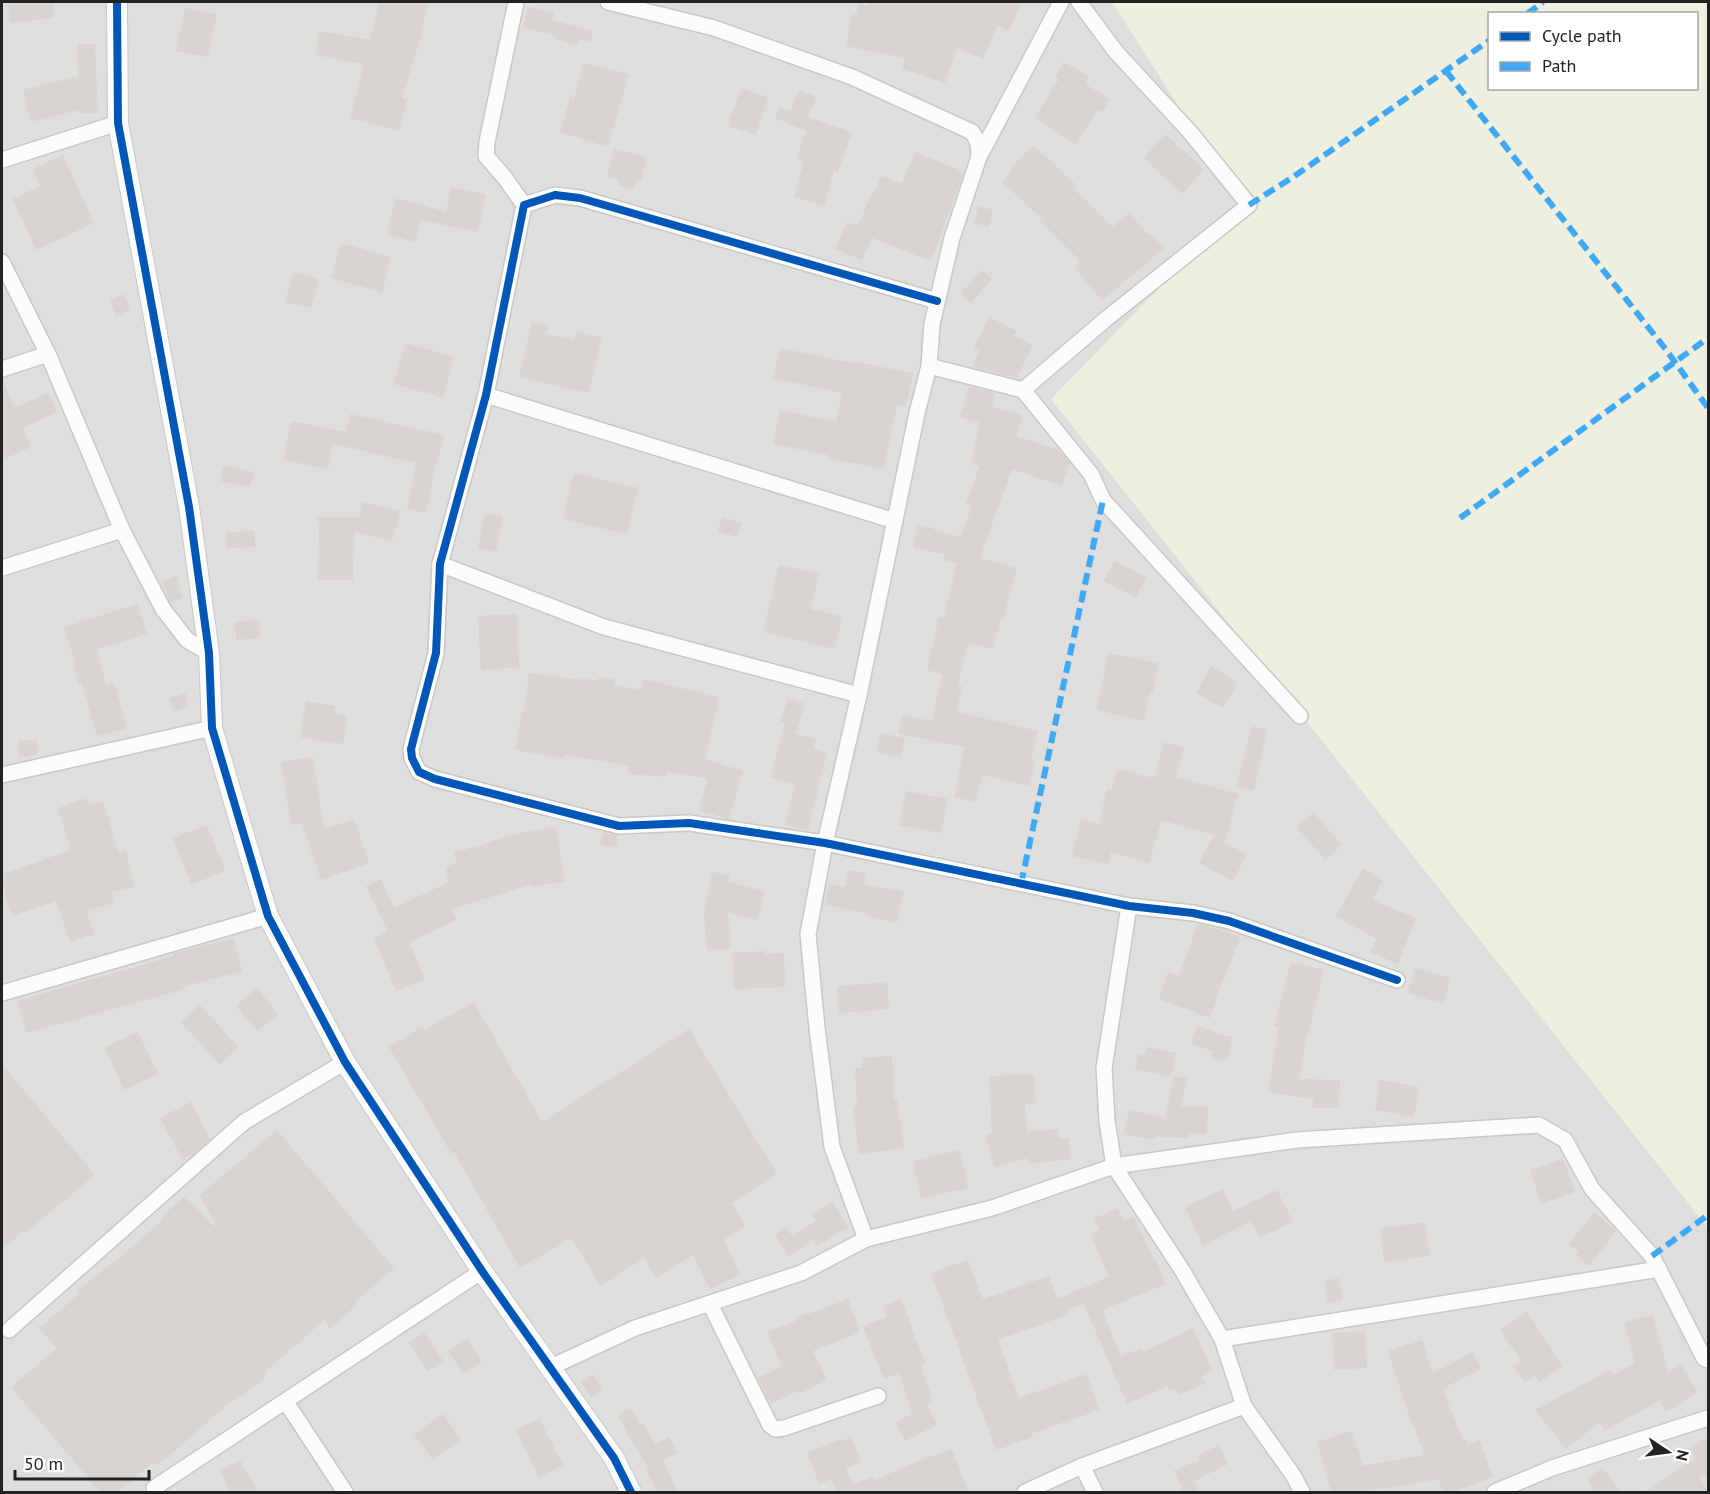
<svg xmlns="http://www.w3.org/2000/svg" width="1710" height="1494" font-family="'PT Sans',sans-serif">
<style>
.residential{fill:#dfdedc;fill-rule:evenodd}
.farmland{fill:#efefdf;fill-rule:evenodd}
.building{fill:#d7d4d2}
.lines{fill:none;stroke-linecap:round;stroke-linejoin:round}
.minor-casing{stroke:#c9c8c7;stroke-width:18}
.tertiary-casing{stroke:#c9c8c7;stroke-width:22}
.minor{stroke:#fdfcfc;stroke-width:15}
.tertiary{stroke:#fdfcfc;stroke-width:20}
.quiet{stroke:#3fa9f5;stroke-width:6;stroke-dasharray:12 6;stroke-linecap:butt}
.cycleway-casing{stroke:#fff;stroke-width:11}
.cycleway{stroke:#0057b8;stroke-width:8}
</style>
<rect width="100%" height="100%" fill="#f0eeeb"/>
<path class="residential" d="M2,2H1708V1492H2ZM1490,14H1696V88H1490Z"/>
<path class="farmland" d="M1112,2H1708V1228L1051,399L1241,204ZM1490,14H1696V88H1490Z"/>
<g class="building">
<polygon points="8,2 53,2 54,18 10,23"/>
<polygon points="379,2 428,2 419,43 402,98 407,99 399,131 350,118 364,64 315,55 319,31 370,40"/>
<polygon points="869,2 1022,2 1009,31 997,25 983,59 957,48 945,83 902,69 905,58 846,46 852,14 856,15 859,3 868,6"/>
<polygon points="528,7 554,13 552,20 593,31 590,42 579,40 578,45 553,38 554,35 523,28"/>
<polygon points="185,8 217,14 208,57 176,51"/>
<polygon points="77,44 95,44 98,113 79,114 79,110 31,122 23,90 78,76"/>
<polygon points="1063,62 1089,76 1085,84 1110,99 1103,112 1098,109 1076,144 1035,118 1059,79 1055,76"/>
<polygon points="583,63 629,74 608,147 560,132 570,98 574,99"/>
<polygon points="741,88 768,97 756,135 728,126"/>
<polygon points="799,90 817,97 808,117 852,132 838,172 834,171 824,206 794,197 804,161 797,158 806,131 775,118 779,107 791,111"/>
<polygon points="1165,134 1204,170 1182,194 1144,158"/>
<polygon points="1033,145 1077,186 1074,189 1113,227 1129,213 1149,236 1151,234 1164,248 1102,301 1074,267 1080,261 1039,220 1046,222 1002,182 1012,171 1010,169"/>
<polygon points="614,149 647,157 641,181 636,180 634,189 618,185 619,180 607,177"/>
<polygon points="915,152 964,172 931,261 872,238 862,260 835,249 847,222 858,226 872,193 874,194 881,176 902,183"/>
<polygon points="63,155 94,223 36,250 13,199 40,186 33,169"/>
<polygon points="451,187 486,194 478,232 421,220 415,242 386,234 396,198 446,212"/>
<polygon points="978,206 993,210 989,227 974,223"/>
<polygon points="341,243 391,257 382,292 331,278"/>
<polygon points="982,270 992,279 971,303 961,293"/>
<polygon points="293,272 319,279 311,308 285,302"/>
<polygon points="124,294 130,310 116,316 110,300"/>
<polygon points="989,317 1017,331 1014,336 1033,345 1017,378 974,367 975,363 974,362 980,350 974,348"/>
<polygon points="532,322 549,326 547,334 574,340 576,332 602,337 589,393 519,377"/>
<polygon points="405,343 454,357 443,398 394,384"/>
<polygon points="780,348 852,363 852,361 913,373 906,407 897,405 884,469 828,458 829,455 773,444 780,410 836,422 842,393 773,378"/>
<polygon points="2,379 14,408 48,393 57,412 23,428 31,447 2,460"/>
<polygon points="969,386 996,393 992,407 1022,415 1017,436 1059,450 1070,463 1062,486 1012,469 980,558 1017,568 1003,620 1001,619 993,649 968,642 958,685 962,686 956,712 1038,731 1031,761 1035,762 1029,786 982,775 976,802 954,797 965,747 898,734 902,715 932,721 942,674 927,670 939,617 944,618 957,563 944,560 945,554 913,548 917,525 934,528 934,530 961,537 972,506 966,504 980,466 971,464 980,423 960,417"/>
<polygon points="350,414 444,435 437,464 436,464 426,513 407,509 416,463 333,444 328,469 283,460 291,421 346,432"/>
<polygon points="223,466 254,472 250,487 220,481"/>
<polygon points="574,473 638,488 627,534 563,519"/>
<polygon points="363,502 400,511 392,541 354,532 353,580 318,580 319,523 317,523 318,517 359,517"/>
<polygon points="485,513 503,516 496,552 478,548"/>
<polygon points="722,517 742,523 737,537 718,531"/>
<polygon points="255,531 255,547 227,548 226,532"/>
<polygon points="1114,561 1146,577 1136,597 1104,581"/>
<polygon points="779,565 819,574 811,609 842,616 835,649 763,632"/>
<polygon points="177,576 183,598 170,602 162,581"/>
<polygon points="138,604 147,634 97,649 106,685 114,683 127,728 97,736 82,683 78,684 74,666 76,666 64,627"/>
<polygon points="517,614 519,667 481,670 478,616"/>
<polygon points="259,620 260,638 236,640 235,622"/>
<polygon points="1108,653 1159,663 1153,692 1150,692 1144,721 1097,710"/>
<polygon points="1211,666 1238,682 1223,708 1196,693"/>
<polygon points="529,673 581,680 581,678 598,681 599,677 615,679 614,685 641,690 643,679 719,697 705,759 743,771 729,819 698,810 708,779 667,771 666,777 628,774 629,766 565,755 565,758 515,750 522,711 524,711"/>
<polygon points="185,693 189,707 174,712 169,698"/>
<polygon points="788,698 805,704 795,734 816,739 813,749 827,753 808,830 785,825 795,784 770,778 785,723 780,721"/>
<polygon points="306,701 336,706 334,713 347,715 343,744 300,737"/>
<polygon points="1252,726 1267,730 1254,790 1236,787"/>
<polygon points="880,733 905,738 901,758 876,752"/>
<polygon points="37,740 37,755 19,757 18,741"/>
<polygon points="1164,742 1184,748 1176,777 1238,794 1225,843 1247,854 1233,881 1199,863 1214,835 1161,820 1149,863 1111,852 1108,864 1072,856 1081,819 1099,824 1107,789 1112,790 1117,769 1154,778"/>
<polygon points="313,757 324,829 354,819 369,864 321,880 302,823 291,825 281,762"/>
<polygon points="906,791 948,799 941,833 899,825"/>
<polygon points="87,798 89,806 103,802 119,853 126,851 134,887 111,892 114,903 86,910 94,934 70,942 56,901 12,916 2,884 2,874 71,850 58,808"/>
<polygon points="1313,813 1342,845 1325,860 1297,827"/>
<polygon points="207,825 225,871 191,885 173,838"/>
<polygon points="556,827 565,881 532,887 532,884 452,909 457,920 409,942 425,979 396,991 374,938 388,932 366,886 381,879 394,908 449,882 445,867 457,863 454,853 516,834"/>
<polygon points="603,832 618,836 616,847 600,844"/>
<polygon points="1363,868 1383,880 1372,900 1416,918 1398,964 1370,952 1376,939 1336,916"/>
<polygon points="848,870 866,873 864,884 904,892 897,923 865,916 866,913 825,905 829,884 845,887"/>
<polygon points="712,872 730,875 728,882 764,891 758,920 728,913 731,948 707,951 704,913"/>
<polygon points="1198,924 1218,929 1240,937 1224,980 1223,979 1210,1018 1159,999 1168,972 1179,976"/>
<polygon points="234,938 242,971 183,987 185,989 26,1033 17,1001 173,956 172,954"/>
<polygon points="765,951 765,954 784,953 785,987 734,989 732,953"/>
<polygon points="1291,962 1324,970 1308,1035 1307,1035 1299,1079 1340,1080 1339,1108 1313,1108 1313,1099 1268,1092 1279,1027 1274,1026"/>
<polygon points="1415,968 1451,978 1443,1004 1408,993"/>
<polygon points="887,982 889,1009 839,1013 837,986"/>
<polygon points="257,988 278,1014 257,1031 236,1006"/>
<polygon points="474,1002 542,1122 689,1029 777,1174 731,1203 745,1226 724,1240 740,1275 710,1289 693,1255 656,1278 644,1258 601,1286 571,1238 520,1268 454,1152 451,1153 389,1047 422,1027 424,1030"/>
<polygon points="200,1005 238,1047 220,1065 181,1022"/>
<polygon points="1197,1026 1213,1031 1213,1033 1233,1037 1227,1061 1212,1058 1213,1051 1191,1044"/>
<polygon points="138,1032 158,1074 124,1090 105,1047"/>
<polygon points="1147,1047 1176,1053 1171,1077 1135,1069 1138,1054 1145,1055"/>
<polygon points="892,1056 894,1100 897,1100 904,1148 859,1154 853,1106 857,1106 855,1068 863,1068 862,1058"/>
<polygon points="2,1064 95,1175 25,1233 23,1231 2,1250"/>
<polygon points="1034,1074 1036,1103 1025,1104 1027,1132 1058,1129 1059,1139 1069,1138 1071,1159 1029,1164 1028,1158 994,1167 986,1135 992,1133 989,1076"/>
<polygon points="1174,1076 1187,1078 1181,1106 1208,1107 1207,1134 1190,1133 1189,1138 1155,1137 1154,1140 1124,1134 1129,1110 1165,1118"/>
<polygon points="1380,1080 1419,1087 1414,1117 1375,1110"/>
<polygon points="191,1102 210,1139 196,1152 182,1159 160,1118"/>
<polygon points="277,1130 394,1268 355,1302 357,1305 330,1328 324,1320 264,1373 266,1376 242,1397 240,1394 157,1466 154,1462 118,1492 100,1492 11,1387 57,1348 39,1328 79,1294 77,1291 105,1268 106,1269 164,1219 162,1216 184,1197 218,1229 200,1195"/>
<polygon points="960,1150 968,1188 921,1198 913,1161"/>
<polygon points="1563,1159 1575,1192 1542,1204 1530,1170"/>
<polygon points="1223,1189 1233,1211 1277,1190 1293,1222 1259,1238 1251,1221 1203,1245 1185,1207"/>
<polygon points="833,1202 848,1227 816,1246 813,1240 788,1256 775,1235 787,1227 792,1236 816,1221 812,1215"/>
<polygon points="1118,1208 1124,1222 1134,1217 1154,1260 1156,1259 1166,1284 1102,1310 1121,1357 1141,1348 1143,1352 1193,1328 1213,1371 1202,1376 1206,1383 1178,1395 1175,1388 1169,1390 1168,1386 1127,1404 1084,1304 1067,1310 1068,1315 998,1340 1019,1398 1087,1374 1099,1410 1032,1433 1033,1437 996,1450 931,1273 968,1260 983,1299 1049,1276 1057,1299 1109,1277 1090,1234 1100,1230 1094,1219"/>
<polygon points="1594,1212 1616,1231 1589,1266 1576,1255 1579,1252 1569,1244"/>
<polygon points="1425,1222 1429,1256 1384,1262 1380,1228"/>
<polygon points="1339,1278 1343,1300 1328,1303 1324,1281"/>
<polygon points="848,1299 860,1332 813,1351 827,1380 800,1393 799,1390 771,1404 758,1378 781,1367 768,1331 796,1321 795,1318 808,1313 809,1314"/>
<polygon points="901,1299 925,1363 921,1365 933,1402 927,1404 937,1425 905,1441 896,1422 912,1414 899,1373 884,1379 863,1326 887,1317 883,1306"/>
<polygon points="1527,1312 1563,1366 1539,1382 1535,1376 1525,1383 1513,1366 1521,1361 1500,1330"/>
<polygon points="1653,1315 1668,1372 1680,1364 1698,1392 1666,1412 1659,1401 1604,1431 1600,1422 1566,1449 1535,1410 1610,1370 1613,1375 1635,1363 1625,1322"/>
<polygon points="1365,1331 1367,1368 1334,1370 1332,1333"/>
<polygon points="424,1332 443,1361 428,1371 409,1343"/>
<polygon points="467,1339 482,1361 463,1374 448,1351"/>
<polygon points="1422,1340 1433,1373 1473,1352 1481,1369 1442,1389 1463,1440 1466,1439 1468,1445 1479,1440 1493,1477 1454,1492 1443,1492 1438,1479 1362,1492 1331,1492 1317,1442 1352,1431 1363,1466 1425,1455 1405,1404 1388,1351"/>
<polygon points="593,1374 603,1390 591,1398 581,1382"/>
<polygon points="630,1408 640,1425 643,1423 655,1444 669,1437 677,1453 663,1460 678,1492 657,1492 647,1471 649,1470 633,1442 632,1442 618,1415"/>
<polygon points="443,1414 461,1440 433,1460 414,1434"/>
<polygon points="539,1418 563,1465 539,1477 516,1430"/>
<polygon points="851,1437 861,1462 846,1469 852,1484 874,1477 875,1480 916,1462 952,1449 968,1492 836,1492 836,1490 832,1479 819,1484 807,1453 841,1439 842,1442"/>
<polygon points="1708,1437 1708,1481 1704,1474 1699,1477 1708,1492 1644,1492 1695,1459 1689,1449"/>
<polygon points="1219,1445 1228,1464 1194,1481 1199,1492 1183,1492 1174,1470 1199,1460 1197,1456"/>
<polygon points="240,1460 258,1492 231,1492 220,1471"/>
<polygon points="1603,1468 1620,1492 1595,1492 1587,1479"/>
</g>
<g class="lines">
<g class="minor-casing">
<g id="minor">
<polyline points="516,2 487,142 486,156 505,178 524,205"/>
<path d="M608,2L714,28L852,77L972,132C978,140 979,147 979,157L952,238L932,324L929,366L917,413L859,695L825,843L808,934L817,1028L832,1147L866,1239"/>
<polyline points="979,157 1061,2"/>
<polyline points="2,160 118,123"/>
<polyline points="2,262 48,354 122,530 163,609 187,640 209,653"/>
<polyline points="937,301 580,198 555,195 524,205 486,395 440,564 436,653 411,749 412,758 419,772 435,779 619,826 689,823 825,843 1129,906 1193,913 1229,921 1397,980"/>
<polyline points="929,366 1023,390 1106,319 1249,205 1190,132 1116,52 1079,2"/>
<polyline points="2,369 48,354"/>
<polyline points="1023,390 1091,474 1103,500 1300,716"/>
<polyline points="486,395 895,521"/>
<polyline points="440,564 604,627 859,695"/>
<polyline points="2,568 122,530"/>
<polyline points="2,775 212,728"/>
<polyline points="1129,906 1104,1068 1107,1121 1114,1166 1182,1270 1222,1339 1244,1406 1293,1475 1302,1492"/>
<polyline points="2,993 268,916"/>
<polyline points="710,1304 770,1425 775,1429 784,1428 878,1396"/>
<polyline points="9,1330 244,1122 345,1062"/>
<polyline points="1222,1339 1659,1269"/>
<polyline points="551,1367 635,1328 801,1273 866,1239 992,1208 1114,1166 1297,1140 1539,1125 1565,1140 1592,1189 1652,1256 1704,1358 1708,1360"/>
<polyline points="286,1402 345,1492"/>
<polyline points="1082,1466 1095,1492"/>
<polyline points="154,1488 482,1271"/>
<polyline points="1025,1492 1082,1466 1244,1406"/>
<polyline points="1495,1492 1552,1468 1708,1418"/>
</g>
</g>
<g class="tertiary-casing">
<polyline id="tertiary" points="117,2 118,123 189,507 209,653 212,728 268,916 345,1062 482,1271 614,1458 631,1492"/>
</g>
<use href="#minor" class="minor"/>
<use href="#tertiary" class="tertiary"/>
<g class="quiet">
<polyline points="1527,14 1543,2"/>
<polyline points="1446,71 1667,351 1708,408"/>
<polyline points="1249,205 1293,177 1490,40"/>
<polyline points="1460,518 1708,338"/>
<polyline points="1021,884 1103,500"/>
<polyline points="1652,1256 1708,1215"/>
</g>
<g class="cycleway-casing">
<g id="cycleway">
<polyline points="117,2 118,123 189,507 209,653 212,728 268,916 345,1062 482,1271 614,1458 631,1492"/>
<polyline points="937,301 580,198 555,195 524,205 486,395 440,564 436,653 411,749 412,758 419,772 435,779 619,826 689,823 825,843 1129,906 1193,913 1229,921 1397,980"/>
</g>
</g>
<use href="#cycleway" class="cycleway"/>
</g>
<rect width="1710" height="1494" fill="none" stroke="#222222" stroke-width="6"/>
<rect x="1488" y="12" width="210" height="78" fill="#ffffff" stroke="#a7a7a7" stroke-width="1.5"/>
<rect x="1500" y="32" width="30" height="9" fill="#0057b8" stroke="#a7a7a7" stroke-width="1.5"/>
<text x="1542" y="42" font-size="18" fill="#222222">Cycle path</text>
<rect x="1500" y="62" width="30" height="9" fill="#3fa9f5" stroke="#a7a7a7" stroke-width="1.5"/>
<text x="1542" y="72" font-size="18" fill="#222222">Path</text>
<g transform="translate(1668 1452) rotate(103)" stroke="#ffffff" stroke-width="4.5" paint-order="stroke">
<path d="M0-4.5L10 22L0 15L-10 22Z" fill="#222222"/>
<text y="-9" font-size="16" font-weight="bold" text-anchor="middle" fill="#222222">N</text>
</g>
<path d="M15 1470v9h134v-9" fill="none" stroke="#222222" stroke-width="3"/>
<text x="24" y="1470" font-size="18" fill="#222222" stroke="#ffffff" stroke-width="4.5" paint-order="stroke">50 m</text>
</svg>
